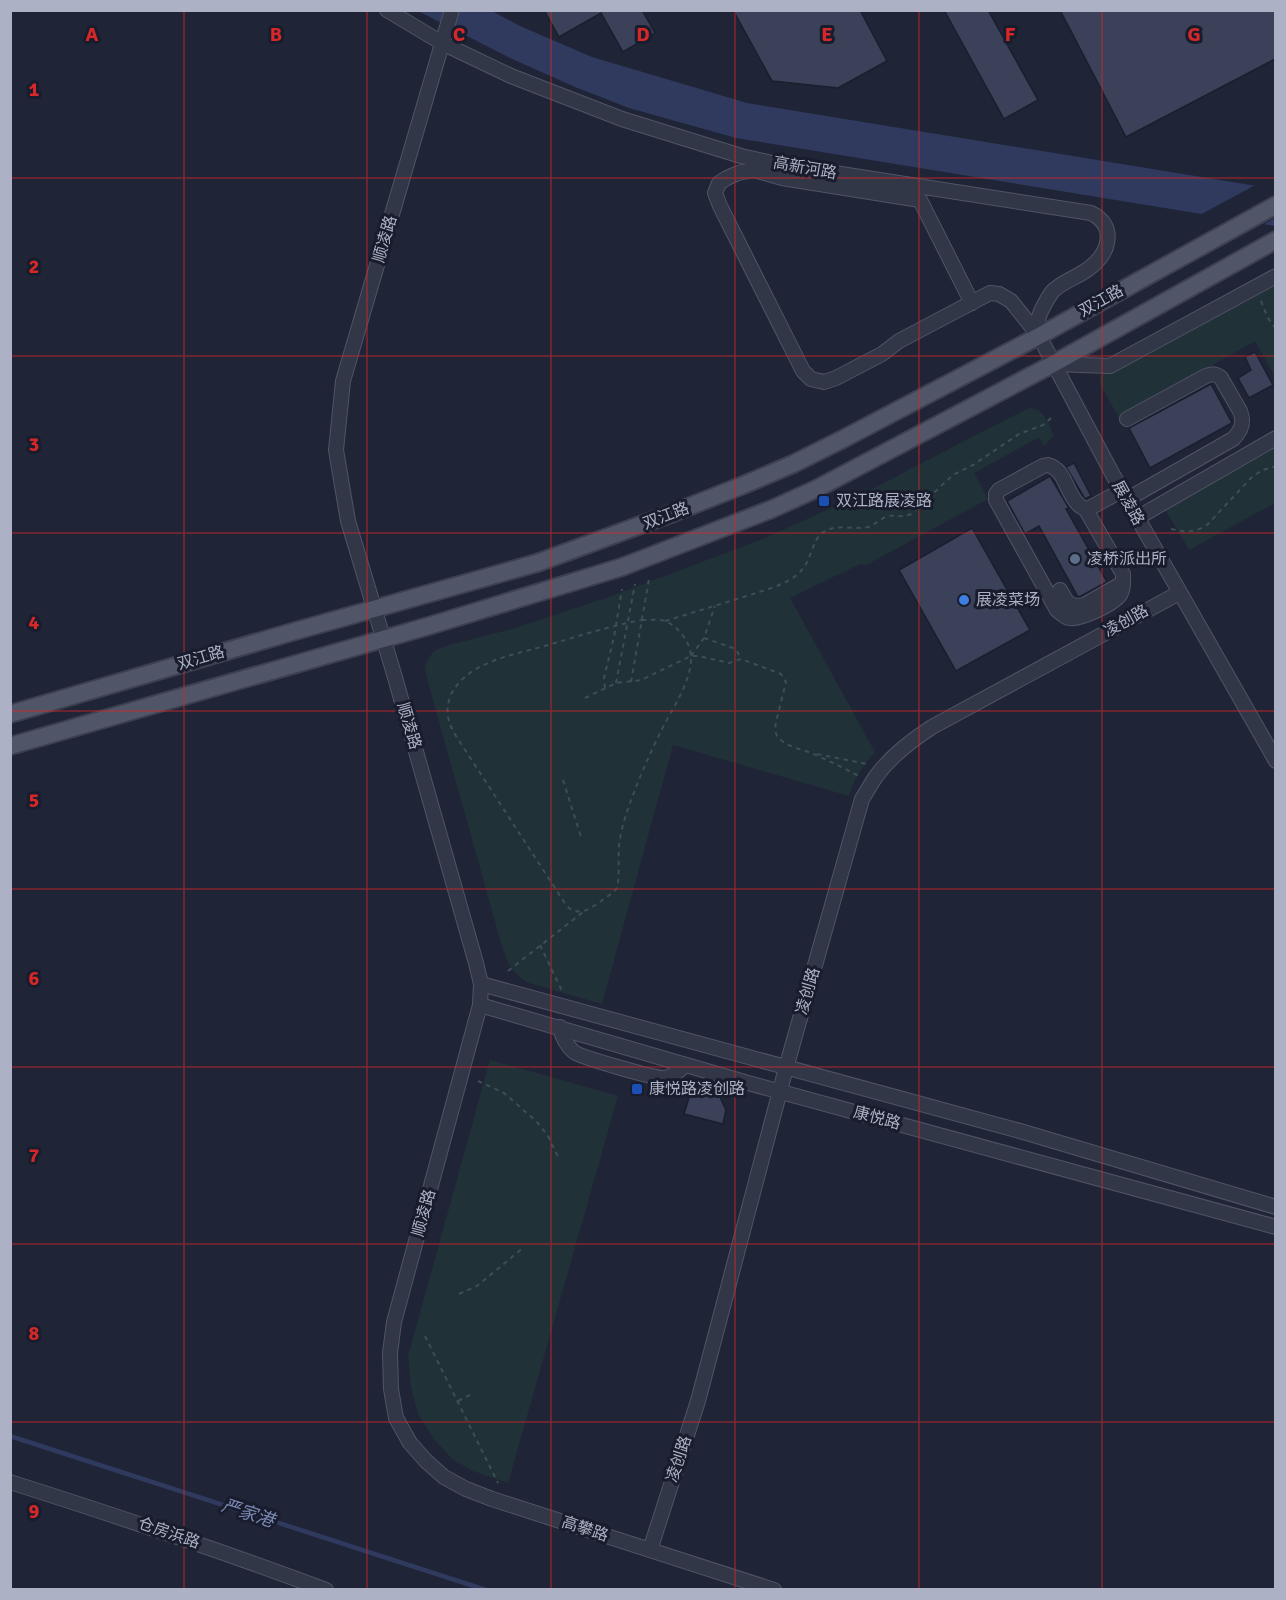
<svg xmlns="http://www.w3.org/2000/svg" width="1286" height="1600" font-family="Signika,'Noto Sans SC',sans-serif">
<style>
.green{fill:#213138}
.water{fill:#2f3a5e}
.pier{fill:#1f2537}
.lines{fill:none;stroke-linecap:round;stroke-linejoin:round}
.stream{stroke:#2f3a5e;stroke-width:4.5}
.building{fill:#3a4158;stroke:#1a1e2e;stroke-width:1.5}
.minor-casing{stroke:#505466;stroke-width:16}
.major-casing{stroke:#3c4051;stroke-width:20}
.path{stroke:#3e4e56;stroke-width:2;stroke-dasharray:4.5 4.5;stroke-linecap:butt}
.minor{stroke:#323748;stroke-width:14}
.major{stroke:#505568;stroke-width:16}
.grid{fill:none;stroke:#d62828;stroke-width:1.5;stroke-opacity:0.55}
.transit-dot{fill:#1a4fb4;stroke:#181c2c;stroke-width:2}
.service-dot{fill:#5c6f8a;stroke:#181c2c;stroke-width:2}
.shop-dot{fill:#3f7fe0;stroke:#181c2c;stroke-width:2}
.labels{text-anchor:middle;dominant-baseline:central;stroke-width:6;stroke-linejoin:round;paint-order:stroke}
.street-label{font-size:16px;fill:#acb1c5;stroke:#181c2c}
.poi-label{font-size:16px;fill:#acb1c5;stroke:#181c2c;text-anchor:start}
.water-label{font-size:18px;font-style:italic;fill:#7a88b3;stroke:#181c2c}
.grid-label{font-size:20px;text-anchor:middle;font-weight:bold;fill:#d62828;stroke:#181c2c;stroke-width:6;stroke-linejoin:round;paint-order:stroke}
</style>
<rect width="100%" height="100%" fill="#1f2537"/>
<g class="green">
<polygon points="1275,281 1275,377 1255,341 1119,418 1100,384 1100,377 1103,374"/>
<path d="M1031,408C1045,410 1048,424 1054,435L1044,446L1039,437L974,473L988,499L866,565L860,564L790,598L875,752C863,766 854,778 849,796L673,745L602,1004L529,983C513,974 509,966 503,950L426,675L425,666L428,659L434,651L445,646L512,629L609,597L765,538L856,497L1023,411Z"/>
<polygon points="1275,448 1275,503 1189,550 1165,509"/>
<polygon points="490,1060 618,1096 508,1483 473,1471 452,1459 434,1439 418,1414 411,1387 408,1356"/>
</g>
<polygon class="water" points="418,11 492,11 520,26 592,57 747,103 1275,189 1275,226 736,138 629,108 575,87 510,58"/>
<polygon class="pier" points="1259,183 1276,186 1275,218 1259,227 1198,216"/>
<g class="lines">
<polyline class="stream" points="10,1436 486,1590"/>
</g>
<g class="building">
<polygon points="544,10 642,10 655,33 623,52 601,13 559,37"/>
<polygon points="733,10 860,10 887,61 838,88 772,81"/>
<polygon points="944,10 988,10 1038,100 1004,119"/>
<polygon points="1060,10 1275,10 1275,59 1126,137"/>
<polygon points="1255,352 1273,385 1249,398 1238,378 1251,370 1245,357"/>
<polygon points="1211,384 1232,423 1150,468 1129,428"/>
<polygon points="1074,463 1091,496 1085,499 1066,467"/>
<polygon points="1050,476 1069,508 1066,509 1107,582 1081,596 1078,597 1039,526 1025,534 1007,501"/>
<polygon points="972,528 1030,630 956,671 899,570"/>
<polygon points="692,1088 719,1095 726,1110 723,1124 684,1114"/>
</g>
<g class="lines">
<g class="minor-casing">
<g id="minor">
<path d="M387,10L442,43L511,76L622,119L741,156L777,164L1091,213C1116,225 1110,251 1092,266C1080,277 1063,280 1052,292C1047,299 1039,313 1038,321C1038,326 1038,331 1039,336"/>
<polyline points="452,10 343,381 336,450 348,521 394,674 476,963 481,984 480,1005 394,1322 390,1353 391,1389 396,1418 410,1443 426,1461 444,1477 466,1489 492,1499 774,1590"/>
<polyline points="972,303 920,200 782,178 754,170 738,173 727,178 719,183 715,193 720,206 803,371 811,379 824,382 836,378 882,354 899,341 990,293 999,294 1011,301 1039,336 1113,475 1276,761"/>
<polyline points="1053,364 1110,366 1276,276"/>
<path d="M1048,465C1066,470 1066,493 1078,504C1080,507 1084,508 1086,510L1123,574C1123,580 1124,587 1121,593C1117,603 1080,620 1069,618C1064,617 1061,613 1057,610L996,500V494L999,490L1043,466Z"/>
<path d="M1126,500L1233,439C1241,431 1245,423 1240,411L1221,378C1216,373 1212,374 1206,376L1127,419"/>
<polyline points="1086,510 1121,491"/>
<polyline points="1137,518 1276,438"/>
<path d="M1060,590C1067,602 1068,608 1084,605L1123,583"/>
<polyline points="481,984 1020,1131 1276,1207"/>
<polyline points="480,1005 748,1083 1276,1227"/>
<path d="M560,1027C562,1036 567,1046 574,1052C580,1057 656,1079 665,1078C673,1077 679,1070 685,1065"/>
<path d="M10,1482C117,1516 222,1551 326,1590"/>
<path d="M650,1550L698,1401L786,1068L862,799C867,791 872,782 877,775C892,755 912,740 932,727L1179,593"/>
</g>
</g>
<g class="major-casing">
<g id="major">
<polyline points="10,714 292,632 537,563 673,513 741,486 793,464 843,439 1039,336 1276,205"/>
<polyline points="10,746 432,625 622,567 772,509 816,489 1053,364 1276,240"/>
</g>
</g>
<g class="path">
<polyline points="1261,301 1268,318 1276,329"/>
<path d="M1171,529C1185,532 1194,533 1207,525L1253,476L1263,470L1276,466"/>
<path d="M642,620C649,620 658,619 665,621C678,626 691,643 691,657C692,682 670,712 660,733C647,760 635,787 626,815C623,824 620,836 619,846C618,860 620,874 617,888C613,893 607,897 601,901C590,909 578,918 566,905L456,736C448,723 445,712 450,697C465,661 515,655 548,645C579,636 610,626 642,620Z"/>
<path d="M665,621C695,612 724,603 753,594C768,589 788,584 800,572C811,562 812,540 822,533C835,523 854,530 868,527C875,525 881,518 888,516C896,515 903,518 911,514L953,475L973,465L1019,434L1043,425L1051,418"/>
<polyline points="704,638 736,649 741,659"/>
<polyline points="691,656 704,638 715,606"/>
<polyline points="631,682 649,579"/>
<polyline points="616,683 635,584"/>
<polyline points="605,688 604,678 614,637 622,589"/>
<path d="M585,698L616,683L641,680L691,656H699L729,663L741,659L781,674L786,682L776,722C775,727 775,732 777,736C784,746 801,749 811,753C828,760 843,768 859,776"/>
<polyline points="817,754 867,764"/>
<polyline points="563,780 582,840"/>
<polyline points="540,945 562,991"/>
<polyline points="508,971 583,912"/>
<polyline points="478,1081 504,1093 536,1121 548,1136 559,1159"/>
<polyline points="459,1294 477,1286 523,1248"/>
<polyline points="425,1336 498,1483"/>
<polyline points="458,1401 472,1394"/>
</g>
<use href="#minor" class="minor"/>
<use href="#major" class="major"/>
</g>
<path class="grid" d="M184,10V1590M367,10V1590M551,10V1590M735,10V1590M919,10V1590M1102,10V1590M10,178H1276M10,356H1276M10,533H1276M10,711H1276M10,889H1276M10,1067H1276M10,1244H1276M10,1422H1276"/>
<g class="transit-dot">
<rect x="818" y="495" width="12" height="12" rx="3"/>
<rect x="631" y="1083" width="12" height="12" rx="3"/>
</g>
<circle class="service-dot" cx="1075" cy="559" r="6"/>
<circle class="shop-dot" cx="964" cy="600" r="6"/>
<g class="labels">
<g class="street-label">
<text transform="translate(805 168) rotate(10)">高新河路</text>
<text transform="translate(385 239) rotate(-74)">顺凌路</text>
<text transform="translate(1101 301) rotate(-29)">双江路</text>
<text transform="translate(1128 503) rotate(61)">展凌路</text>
<text transform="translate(666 516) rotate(-21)">双江路</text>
<text transform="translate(1126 621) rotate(-29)">凌创路</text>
<text transform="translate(201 658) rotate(-16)">双江路</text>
<text transform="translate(409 726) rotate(74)">顺凌路</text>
<text transform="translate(808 991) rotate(-74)">凌创路</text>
<text transform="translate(877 1118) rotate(15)">康悦路</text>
<text transform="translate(424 1213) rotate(-75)">顺凌路</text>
<text transform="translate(679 1459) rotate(-72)">凌创路</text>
<text transform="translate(585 1529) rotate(18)">高攀路</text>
<text transform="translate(169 1533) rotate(19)">仓房浜路</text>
</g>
<g class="poi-label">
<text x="836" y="501">双江路展凌路</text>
<text x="1087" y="559">凌桥派出所</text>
<text x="976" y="600">展凌菜场</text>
<text x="649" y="1089">康悦路凌创路</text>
</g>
<g class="water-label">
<text transform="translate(248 1513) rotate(18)">严家港</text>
</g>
</g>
<g class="grid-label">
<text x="92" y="41">A</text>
<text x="276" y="41">B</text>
<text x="459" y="41">C</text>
<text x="643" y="41">D</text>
<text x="827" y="41">E</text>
<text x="1010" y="41">F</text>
<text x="1194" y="41">G</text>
<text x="34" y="96">1</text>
<text x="34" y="273">2</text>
<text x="34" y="451">3</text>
<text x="34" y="629">4</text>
<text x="34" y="807">5</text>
<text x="34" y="985">6</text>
<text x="34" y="1162">7</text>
<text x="34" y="1340">8</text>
<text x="34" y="1518">9</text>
</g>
<rect width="1286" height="1600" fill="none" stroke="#acb1c5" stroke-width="24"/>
</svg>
